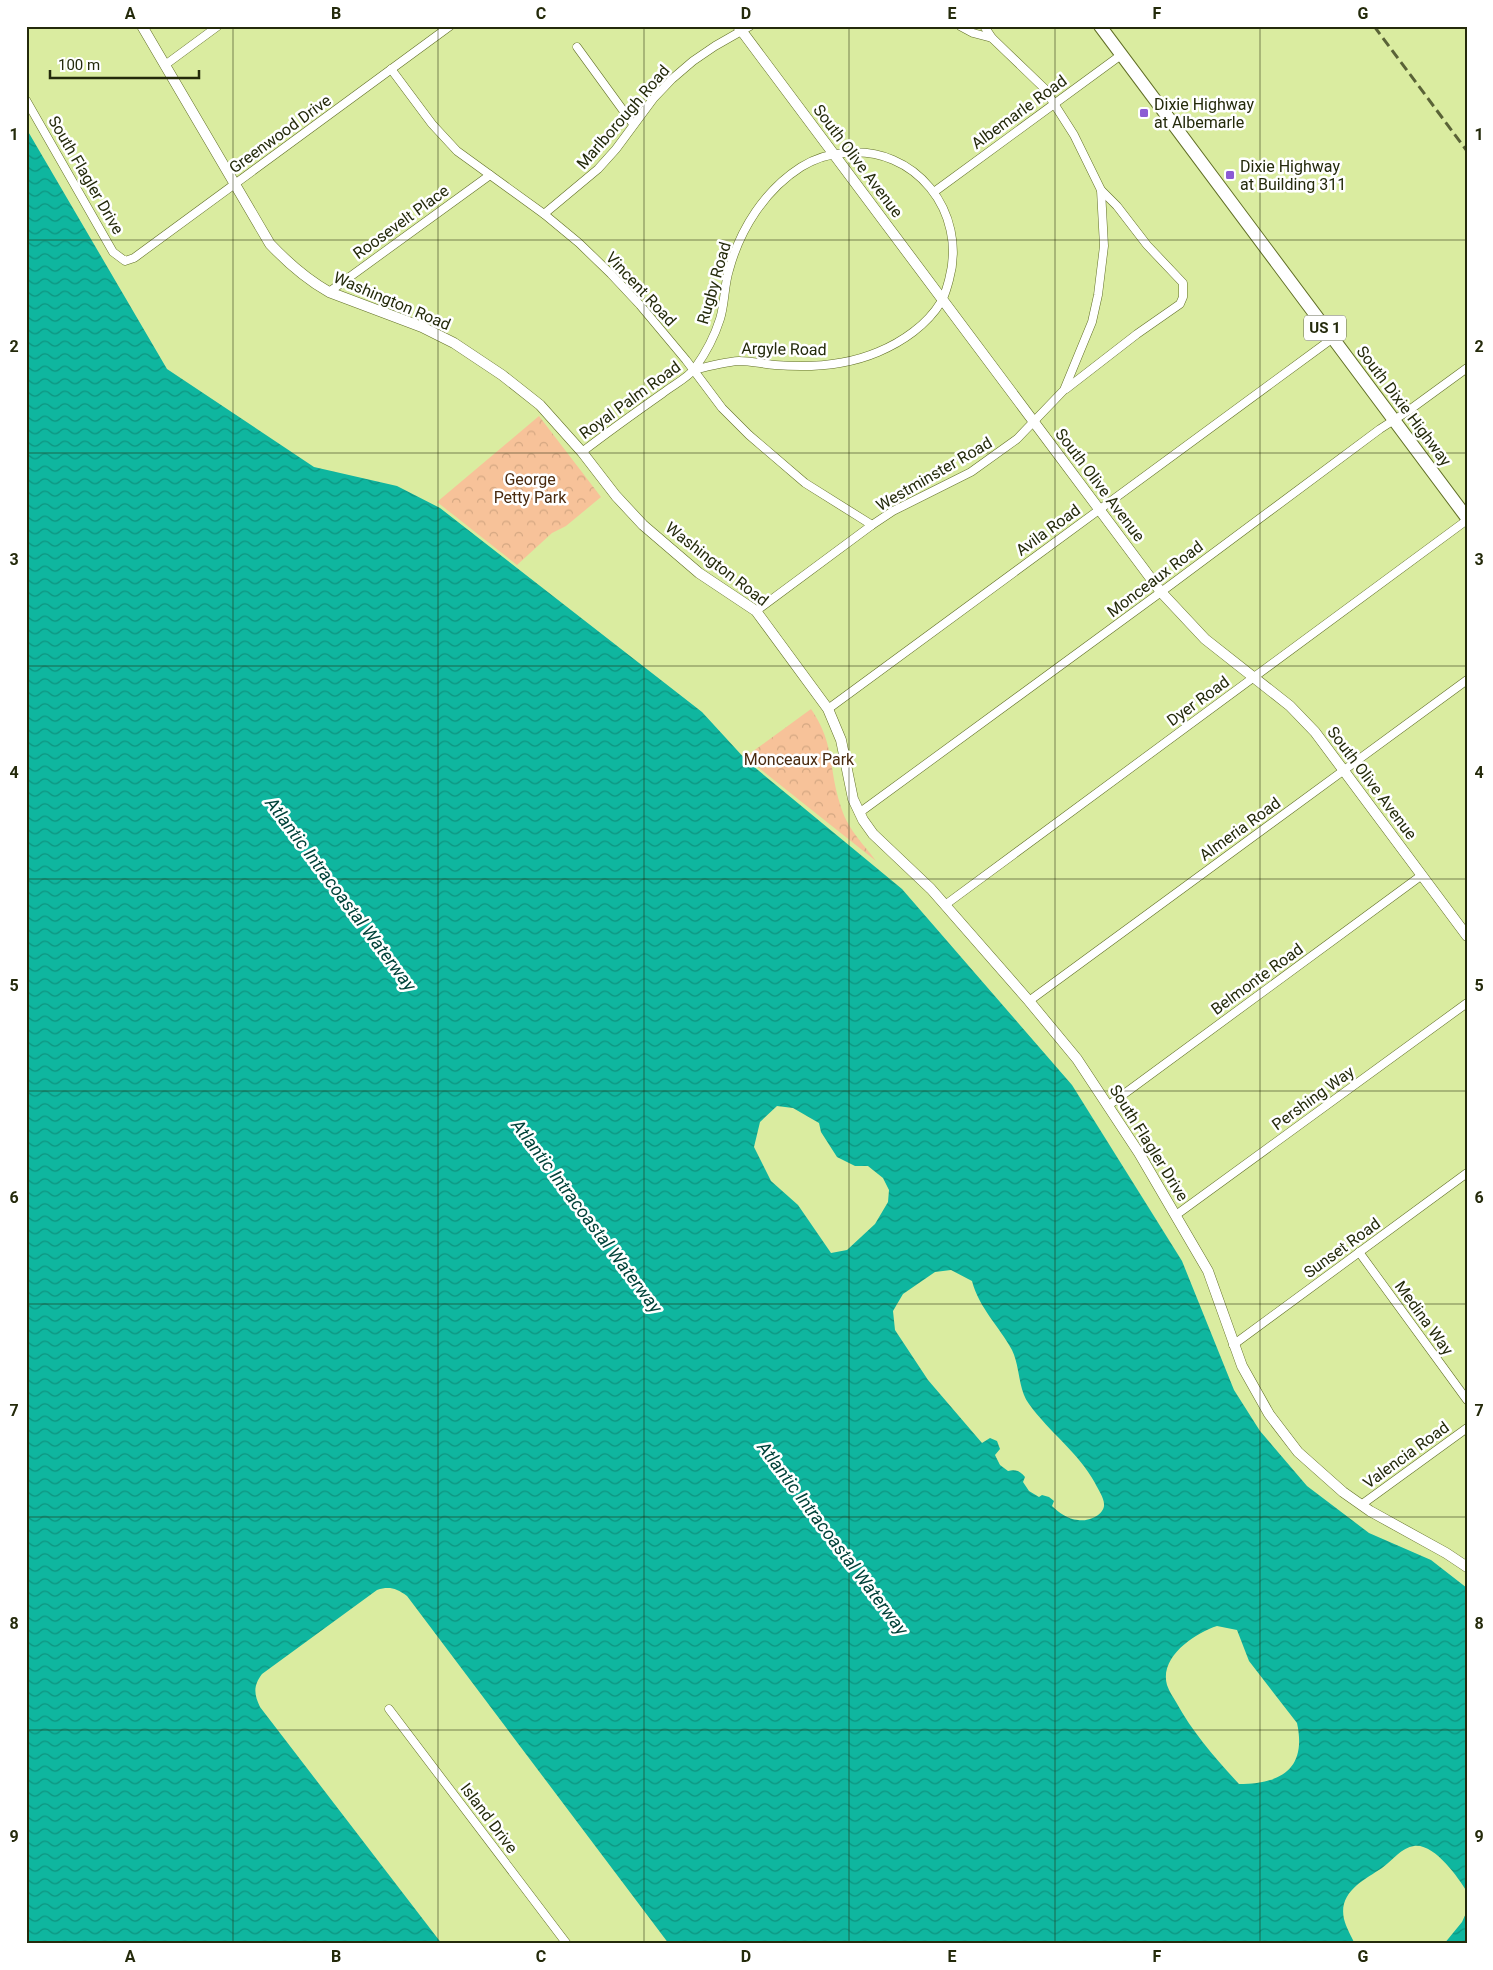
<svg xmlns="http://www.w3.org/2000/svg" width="1493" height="1970" font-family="Roboto,sans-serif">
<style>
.park{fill:url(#park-crowns)}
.water{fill:url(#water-waves);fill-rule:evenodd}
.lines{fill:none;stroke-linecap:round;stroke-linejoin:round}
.minor-casing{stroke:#616f26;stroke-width:9}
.tertiary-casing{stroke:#616f26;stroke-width:11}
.primary-casing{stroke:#616f26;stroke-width:14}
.minor{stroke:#fff;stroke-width:8}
.tertiary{stroke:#fff;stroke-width:10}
.primary{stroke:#fff;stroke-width:12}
.rail{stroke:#5a6337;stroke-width:3;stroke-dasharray:10 5;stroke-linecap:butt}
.grid{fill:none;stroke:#242a0b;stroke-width:1;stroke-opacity:0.55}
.poi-dot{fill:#8b5bd4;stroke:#fff;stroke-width:2}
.labels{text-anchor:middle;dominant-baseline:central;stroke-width:5;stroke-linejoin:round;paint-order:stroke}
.shield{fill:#fff;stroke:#666a54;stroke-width:1}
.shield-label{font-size:15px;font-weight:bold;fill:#242a0b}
.poi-label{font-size:16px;fill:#242a0b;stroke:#fff;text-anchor:start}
.street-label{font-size:16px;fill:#242a0b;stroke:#fff}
.park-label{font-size:16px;fill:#4a2b0f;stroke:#fff}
.water-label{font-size:18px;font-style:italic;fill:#004239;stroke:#fff}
.neatline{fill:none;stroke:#242a0b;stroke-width:2}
.grid-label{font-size:16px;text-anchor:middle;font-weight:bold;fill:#242a0b}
</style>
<defs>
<pattern id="park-crowns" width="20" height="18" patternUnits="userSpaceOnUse" patternTransform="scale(1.25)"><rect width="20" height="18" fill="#f7c299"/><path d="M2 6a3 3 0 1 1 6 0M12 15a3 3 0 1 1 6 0" fill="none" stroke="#d4a782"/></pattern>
<pattern id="water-waves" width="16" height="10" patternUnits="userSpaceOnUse" patternTransform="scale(1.25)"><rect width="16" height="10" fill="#0fb69f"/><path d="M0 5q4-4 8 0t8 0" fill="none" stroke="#0e9480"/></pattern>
</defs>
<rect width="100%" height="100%" fill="#daeca0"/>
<g class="park">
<polygon points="539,416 601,497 566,526 552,533 517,565 437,502"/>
<path d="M811,709C835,744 828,766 840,804C847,829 862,842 876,861L745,757Z"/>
</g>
<g class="water">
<path d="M26,128L167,369L314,467L397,486L440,508L702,712L747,761L902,889L1072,1085L1182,1261L1234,1390L1260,1431L1307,1486L1369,1533L1431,1560L1467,1588V1892C1458,1877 1434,1843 1414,1846C1402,1847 1392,1861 1382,1868C1364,1880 1338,1892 1344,1919C1346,1927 1351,1936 1355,1944H669L407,1596C396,1588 389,1586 377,1590L262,1674C253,1686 254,1694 260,1707L442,1944H26ZM777,1106L793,1108L819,1123L821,1132L837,1157L855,1166H868L883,1178L889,1190L888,1202L875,1224L847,1250L831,1253L798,1205L771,1181L754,1147L760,1122ZM951,1270L972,1281C979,1308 999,1326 1012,1350C1020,1366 1018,1389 1029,1404C1049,1432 1079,1453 1095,1483C1098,1489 1104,1498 1104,1504C1105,1515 1087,1522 1078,1520C1068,1519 1059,1513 1052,1506L1054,1501L1049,1497L1042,1495L1039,1497L1029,1491L1023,1482L1025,1477C1020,1471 1016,1469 1008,1471L1000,1465L995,1455L1000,1449L997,1441L990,1438L982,1443L928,1380L895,1330L893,1311L903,1294L935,1272ZM1217,1626L1237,1630L1249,1661L1297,1723C1307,1769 1281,1784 1239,1784C1215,1758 1193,1733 1176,1702C1173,1697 1169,1691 1167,1685C1159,1657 1195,1633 1217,1626Z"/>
<polygon points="1467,1911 1467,1944 1444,1944 1462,1922"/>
</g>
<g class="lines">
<g class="minor-casing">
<g id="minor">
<polyline points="984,26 992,38"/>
<polyline points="577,47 633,124"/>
<polyline points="165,65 218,26"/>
<polyline points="391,69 432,124 457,151 544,214 579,243 611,274 640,305 686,360 722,408 749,435 805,483 872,525"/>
<polyline points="26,100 113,252 125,261 134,258 450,26"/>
<polyline points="934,192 1121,55"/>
<polyline points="544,214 598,169 616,149 653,99 672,79 693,61 715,46 750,26"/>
<polyline points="329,292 490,175"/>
<polyline points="1066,389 1137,334 1180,304 1183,297 1183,283 1147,245 1117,206 1101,190"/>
<path d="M582,452C608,432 636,412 663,393C673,385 688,378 695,368C705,354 715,335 720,319C725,303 724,286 729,270C740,229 765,190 801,167C814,159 829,154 844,153C915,145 968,212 949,280C947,287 945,296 941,302C927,325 902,342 878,352C845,366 811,368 775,365C763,364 751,361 739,361C724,362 709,366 694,370"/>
<polyline points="756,611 872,525 893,511 971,472 1017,439 1064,390 1092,322 1098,295 1104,246 1101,190 1074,135 1044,88 992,38 973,33 960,26"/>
<polyline points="828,709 1333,338"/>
<polyline points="859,813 1161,592 1380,429 1408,411 1467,368"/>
<polyline points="945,905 1467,520"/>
<polyline points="1029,1001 1467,680"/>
<polyline points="1109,1105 1422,875"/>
<polyline points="1176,1215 1467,1003"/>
<polyline points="1359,1252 1467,1400"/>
<polyline points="1233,1345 1467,1173"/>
<polyline points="1361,1505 1467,1428"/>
<polyline points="389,1709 567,1944"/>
</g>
</g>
<g class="tertiary-casing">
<g id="tertiary">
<path d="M142,26L270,244C288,263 306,279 329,292L422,327L454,343L502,375L540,405L582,452L616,496L643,525L699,573L756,611L828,709L841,740L853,799L863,820L873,834L931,889L1029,1001L1077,1059L1139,1153L1208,1271L1242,1366L1269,1414L1298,1452L1343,1492L1370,1511L1446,1553L1467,1567"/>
<polyline points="738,26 1161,592 1205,639 1290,706 1315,732 1467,936"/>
</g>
</g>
<g class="primary-casing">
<polyline id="primary" points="1100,26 1467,518"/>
</g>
<use href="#minor" class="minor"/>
<use href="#tertiary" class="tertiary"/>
<use href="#primary" class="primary"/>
<polyline class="rail" points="1374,26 1467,151"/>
</g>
<path class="grid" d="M233,26V1944M438,26V1944M644,26V1944M849,26V1944M1055,26V1944M1260,26V1944M26,240H1467M26,453H1467M26,666H1467M26,879H1467M26,1091H1467M26,1304H1467M26,1517H1467M26,1730H1467"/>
<g class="poi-dot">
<rect x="1139" y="108" width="10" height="10" rx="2.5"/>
<rect x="1225" y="170" width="10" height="10" rx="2.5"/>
</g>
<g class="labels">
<rect class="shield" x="1304" y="315.5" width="42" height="25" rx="4"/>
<g class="shield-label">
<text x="1325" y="328">US 1</text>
</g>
<g class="poi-label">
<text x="1154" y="104">Dixie Highway<tspan x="1154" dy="18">at Albemarle</tspan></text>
<text x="1240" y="166">Dixie Highway<tspan x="1240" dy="18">at Building 311</tspan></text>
</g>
<g class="street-label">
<text transform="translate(1019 112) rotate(-36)">Albemarle Road</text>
<text transform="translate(623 117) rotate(-49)">Marlborough Road</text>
<text transform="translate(280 134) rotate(-36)">Greenwood Drive</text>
<text transform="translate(858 161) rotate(53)">South Olive Avenue</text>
<text transform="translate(86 175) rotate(60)">South Flagler Drive</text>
<text transform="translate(401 222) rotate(-36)">Roosevelt Place</text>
<text transform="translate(714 283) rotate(-74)">Rugby Road</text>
<text transform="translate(641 289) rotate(47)">Vincent Road</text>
<text transform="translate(392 301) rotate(23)">Washington Road</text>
<text transform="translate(784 349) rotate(1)">Argyle Road</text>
<text transform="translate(630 400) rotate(-36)">Royal Palm Road</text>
<text transform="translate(1404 406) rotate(53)">South Dixie Highway</text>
<text transform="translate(934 474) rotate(-30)">Westminster Road</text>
<text transform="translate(1100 485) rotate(53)">South Olive Avenue</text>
<text transform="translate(1048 530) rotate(-36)">Avila Road</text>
<text transform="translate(717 564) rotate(38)">Washington Road</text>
<text transform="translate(1155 579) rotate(-37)">Monceaux Road</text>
<text transform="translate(1198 701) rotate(-36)">Dyer Road</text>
<text transform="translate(1372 783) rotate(53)">South Olive Avenue</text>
<text transform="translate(1240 829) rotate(-36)">Almeria Road</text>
<text transform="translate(1257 979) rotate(-36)">Belmonte Road</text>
<text transform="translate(1313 1098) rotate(-36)">Pershing Way</text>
<text transform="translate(1149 1143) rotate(58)">South Flagler Drive</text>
<text transform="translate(1342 1248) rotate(-36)">Sunset Road</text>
<text transform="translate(1424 1318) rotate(54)">Medina Way</text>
<text transform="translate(1406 1455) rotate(-36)">Valencia Road</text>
<text transform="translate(489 1818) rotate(53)">Island Drive</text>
</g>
<g class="park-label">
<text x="530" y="479">George<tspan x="530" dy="18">Petty Park</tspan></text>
<text x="799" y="759">Monceaux Park</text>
</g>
<g class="water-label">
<text transform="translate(341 894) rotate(53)">Atlantic Intracoastal Waterway</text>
<text transform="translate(587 1216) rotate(53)">Atlantic Intracoastal Waterway</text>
<text transform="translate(833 1538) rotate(53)">Atlantic Intracoastal Waterway</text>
</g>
</g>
<rect width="1493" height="1970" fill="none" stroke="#ffffff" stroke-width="55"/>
<path d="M50 70v8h149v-8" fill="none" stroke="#242a0b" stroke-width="2.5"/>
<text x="58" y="70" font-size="15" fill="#242a0b" stroke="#ffffff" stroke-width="4" paint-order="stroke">100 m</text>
<rect x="28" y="28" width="1438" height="1914" class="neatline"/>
<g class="grid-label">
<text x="130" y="19">A</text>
<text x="336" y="19">B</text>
<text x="541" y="19">C</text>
<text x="746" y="19">D</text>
<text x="952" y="19">E</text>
<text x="1157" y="19">F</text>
<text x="1363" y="19">G</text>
<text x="14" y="140">1</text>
<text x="1479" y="140">1</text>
<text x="14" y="352">2</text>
<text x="1479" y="352">2</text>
<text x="14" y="565">3</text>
<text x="1479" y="565">3</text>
<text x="14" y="778">4</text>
<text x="1479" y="778">4</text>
<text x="14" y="991">5</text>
<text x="1479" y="991">5</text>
<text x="14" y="1203">6</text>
<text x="1479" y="1203">6</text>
<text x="14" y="1416">7</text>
<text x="1479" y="1416">7</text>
<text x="14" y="1629">8</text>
<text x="1479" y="1629">8</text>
<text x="14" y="1842">9</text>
<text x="1479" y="1842">9</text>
<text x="130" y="1962">A</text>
<text x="336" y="1962">B</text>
<text x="541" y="1962">C</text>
<text x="746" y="1962">D</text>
<text x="952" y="1962">E</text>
<text x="1157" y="1962">F</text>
<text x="1363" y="1962">G</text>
</g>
</svg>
